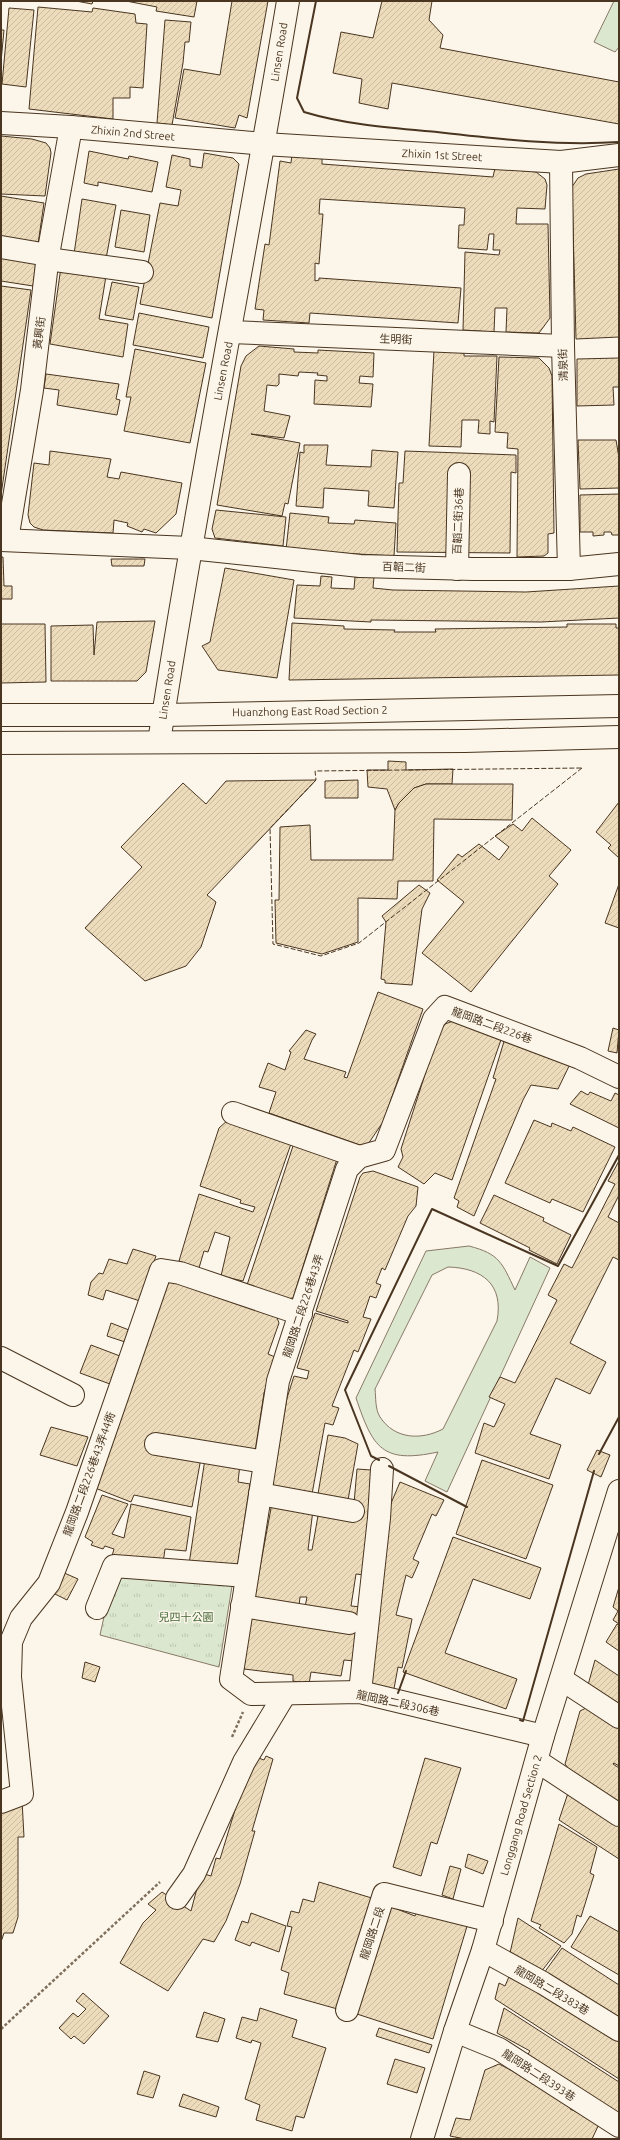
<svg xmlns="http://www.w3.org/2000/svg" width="620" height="2140" font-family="Ubuntu,'Noto Sans TC',sans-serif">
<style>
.park{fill:url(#park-tufts);stroke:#887966}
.pitch{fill:#dce7d0;stroke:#887966;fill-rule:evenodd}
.building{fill:url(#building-hatch);stroke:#4a3520}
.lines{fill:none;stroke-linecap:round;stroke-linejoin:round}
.minor-casing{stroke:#4a3520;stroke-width:24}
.major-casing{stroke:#4a3520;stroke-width:24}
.path{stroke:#7f6f5c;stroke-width:2.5;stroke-dasharray:3 2;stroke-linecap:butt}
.minor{stroke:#fbf6e9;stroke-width:22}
.major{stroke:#fbf6e9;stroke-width:22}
.fence{stroke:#4a3520;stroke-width:1;stroke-dasharray:5 2;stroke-linecap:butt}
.wall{stroke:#4a3520;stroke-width:2}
.labels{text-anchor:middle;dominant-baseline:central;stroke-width:3;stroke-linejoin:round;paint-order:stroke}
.street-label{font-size:11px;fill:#4a3520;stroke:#fbf6e9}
.park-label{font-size:11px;fill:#436837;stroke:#fbf6e9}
</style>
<defs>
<pattern id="park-tufts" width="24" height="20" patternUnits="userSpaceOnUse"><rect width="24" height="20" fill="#dce7d0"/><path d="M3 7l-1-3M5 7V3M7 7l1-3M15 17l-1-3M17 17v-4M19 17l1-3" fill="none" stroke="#bec7b2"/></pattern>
<pattern id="building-hatch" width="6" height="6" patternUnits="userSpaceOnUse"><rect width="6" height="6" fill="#ecdcbc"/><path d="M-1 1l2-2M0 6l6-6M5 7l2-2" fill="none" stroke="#ccbda1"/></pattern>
</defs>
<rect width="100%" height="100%" fill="#fbf6e9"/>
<polygon class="park" points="128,1573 233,1580 219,1667 100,1635 111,1585"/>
<g class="pitch">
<polygon points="614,1 619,1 619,47 615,52 594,42"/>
<path d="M469,1246C500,1254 502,1263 515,1290L530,1257L550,1268L447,1492L425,1481L438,1452C382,1464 373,1448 356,1398L426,1251ZM448,1267C482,1268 504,1284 497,1321L443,1429C422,1440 395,1440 380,1417C375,1409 376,1398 375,1389L432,1275Z"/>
</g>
<g class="building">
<polygon points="76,1 93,1 92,4"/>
<polygon points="126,1 197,1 194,17 156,11 157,7"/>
<polygon points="232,1 268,1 247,118 239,115 235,128 175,118 184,69 220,75"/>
<polygon points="382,1 432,1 429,20 443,35 440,48 619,82 619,124 392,83 388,109 359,103 362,79 333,73 341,32 373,38"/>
<polygon points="38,7 92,12 93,8 135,14 136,23 147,24 143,88 130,87 130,98 113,98 113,119 29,109"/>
<polygon points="9,8 34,10 26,87 2,84"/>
<polygon points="165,20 191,22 189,42 185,42 183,63 172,125 157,123"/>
<polygon points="1,30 4,30 1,62"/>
<polygon points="1,136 32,139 46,143 50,148 51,153 45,196 1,194"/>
<polygon points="89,151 128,159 129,156 158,162 152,192 98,182 98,186 84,183"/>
<polygon points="204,153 233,158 239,164 212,318 140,304 160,203 178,206 181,190 166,187 172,155 190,159 190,166 202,168"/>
<polygon points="292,154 322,156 322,164 493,177 495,168 536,172 545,179 547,185 545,209 517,208 516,224 548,224 550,318 539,333 506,332 507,308 495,308 494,332 463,330 465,252 499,255 500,250 493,250 494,234 489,234 487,250 458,248 459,225 464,225 465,208 320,199 319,214 323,214 319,264 315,263 315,281 319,280 319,278 461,288 458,323 310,313 309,323 263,320 264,310 255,309 265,244 269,245 280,161 291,163"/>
<polygon points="619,169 619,337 576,339 572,187 578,178 586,174"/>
<polygon points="1,196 44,203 38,244 1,238"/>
<polygon points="82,199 116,205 106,259 74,254"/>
<polygon points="121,210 150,215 144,252 115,247"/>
<polygon points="1,257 36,262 33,286 1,281"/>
<polygon points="61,267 106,276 99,319 128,324 123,357 50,344"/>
<polygon points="112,282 139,287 133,320 105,315"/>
<polygon points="1,286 31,290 1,495"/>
<polygon points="139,313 209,327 203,358 133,345"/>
<polygon points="259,346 294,349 294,352 318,353 318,350 374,353 373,377 360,376 359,383 373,384 371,407 314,404 315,380 327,381 327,376 317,375 318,373 299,372 298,376 279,374 279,384 277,386 267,385 264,411 290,416 284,438 251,434 300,443 288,504 285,503 282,516 217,505 241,366 246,356"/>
<polygon points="135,349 206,363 190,443 124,431 131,397 126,397"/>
<polygon points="434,350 464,353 464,356 497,356 494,422 490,421 490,434 478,433 479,420 462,420 461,447 429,446"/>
<polygon points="499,357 539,358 549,368 552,376 554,533 548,534 548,553 544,556 517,557 518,449 507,448 508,433 495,432"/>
<polygon points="619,358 619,387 613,387 614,405 577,406 577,359"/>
<polygon points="46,374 119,384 116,399 120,400 117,415 57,405 59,390 44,388"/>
<polygon points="578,440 616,440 619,458 619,488 580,489"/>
<polygon points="304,445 328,445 326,465 371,467 372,450 398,452 394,508 368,506 369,491 324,488 323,508 296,506 300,452 304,453"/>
<polygon points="50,451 111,459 107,477 119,479 121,472 182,483 176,514 156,533 144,529 142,532 127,526 128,523 114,520 113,533 43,530 34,527 30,523 28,515 34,463 49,465"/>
<polygon points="405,451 516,455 516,473 511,472 510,553 397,552 399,483 403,483"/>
<polygon points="619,494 619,535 612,535 611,532 604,532 604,535 593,536 593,532 580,532 580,495"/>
<polygon points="216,510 286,517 283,546 215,538 212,529"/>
<polygon points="290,513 329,517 328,523 354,524 355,520 396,523 394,556 286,550"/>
<polygon points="1,557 3,557 4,586 12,586 12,599 1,599"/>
<polygon points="111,559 145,559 144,566 112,566"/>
<polygon points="225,568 294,580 277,678 218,670 202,646 210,642"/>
<polygon points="321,576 332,577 331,588 354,589 355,577 374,577 373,588 393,590 526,592 619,586 619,618 541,622 371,620 371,622 294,618 297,585 320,586"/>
<polygon points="155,621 146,672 137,681 51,681 51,626 93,625 94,655 97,622"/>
<polygon points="292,623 344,626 344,629 395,630 394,632 436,632 435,629 567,627 567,624 616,624 616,628 619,628 619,675 289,680"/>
<polygon points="1,624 45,624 46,682 1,683"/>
<polygon points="388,761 406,762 406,770 453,769 452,784 426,784 414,788 399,803 395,810 387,789 368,787 367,770 388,770"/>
<polygon points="316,780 207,895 216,902 201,947 186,966 145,981 85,928 142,867 121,847 183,783 206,804 226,781"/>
<polygon points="358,780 358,798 325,798 325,781"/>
<polygon points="426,784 513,784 512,820 434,819 433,881 398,881 397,899 358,898 358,942 322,954 276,943 275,900 279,900 280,827 310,825 311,860 393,860 395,810 399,803 414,788"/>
<polygon points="619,802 619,858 608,848 611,845 596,832"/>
<polygon points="532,818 571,850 549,876 558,884 471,992 422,953 464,902 437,880 458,854 462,857 479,844 499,860 509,847 495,836 513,824 522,831"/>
<polygon points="619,884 619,928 605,923"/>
<polygon points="419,885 430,893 422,909 412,985 385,983 385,980 381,979 386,922 382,916"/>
<polygon points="378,992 423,1009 383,1122 366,1147 269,1113 276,1092 259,1087 268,1063 285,1070 291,1052 289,1051 306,1030 316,1034 312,1040 304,1059 346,1072 344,1077 347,1078"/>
<polygon points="456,1020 502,1037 452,1180 435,1173 424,1184 398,1167 403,1157 401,1149 438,1034 445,1024"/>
<polygon points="613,1028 619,1030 617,1053 608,1051"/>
<polygon points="505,1038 570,1064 558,1089 531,1085 523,1100 474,1216 457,1207 459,1201 454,1198 496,1079 493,1078"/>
<polygon points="581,1091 588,1095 590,1092 611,1101 615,1093 619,1095 619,1128 570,1104"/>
<polygon points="228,1120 292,1141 243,1281 221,1276 230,1237 215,1232 208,1252 204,1251 199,1268 179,1261 199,1194 253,1212 255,1207 240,1203 241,1200 200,1186 219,1128"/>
<polygon points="534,1120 551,1127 552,1123 571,1131 573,1127 615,1147 583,1212 552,1199 550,1203 505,1183"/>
<polygon points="294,1143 337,1159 293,1298 285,1299 247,1285"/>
<polygon points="619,1161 619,1195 608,1217 619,1223 619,1260 613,1257 570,1343 606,1362 590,1394 556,1378 530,1434 561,1445 549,1479 475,1453 484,1423 494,1427 505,1404 489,1397 500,1377 515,1383 557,1300 548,1295 564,1264 572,1268 615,1184 608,1181"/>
<polygon points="373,1171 418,1187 416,1206 408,1216 385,1270 382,1268 376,1283 381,1285 376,1298 370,1296 363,1317 371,1319 358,1352 354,1350 332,1406 339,1408 333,1425 325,1423 312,1494 272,1487 287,1398 294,1376 307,1379 309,1371 297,1368 315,1313 348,1323 348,1321 316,1311 360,1177 363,1173"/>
<polygon points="494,1195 544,1218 543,1221 571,1235 557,1264 529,1250 530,1248 480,1223"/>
<polygon points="133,1249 156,1256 140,1301 106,1290 103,1300 88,1295 91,1282 99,1273 103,1274 109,1259 127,1264"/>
<polygon points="167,1279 276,1315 279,1323 268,1354 275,1357 264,1393 255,1452 201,1458 192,1507 134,1495 131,1502 95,1488"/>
<polygon points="111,1323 129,1330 125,1342 107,1336"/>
<polygon points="91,1345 120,1356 110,1384 80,1373"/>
<polygon points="51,1427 88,1437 77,1466 40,1455"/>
<polygon points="328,1435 345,1438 358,1444 348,1500 318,1494"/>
<polygon points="597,1450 610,1455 601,1477 587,1470"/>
<polygon points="205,1459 240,1464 238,1482 250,1484 237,1569 189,1564"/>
<polygon points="482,1460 553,1485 526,1559 456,1534"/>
<polygon points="357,1469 371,1470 364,1575 356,1574 351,1606 362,1607 355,1661 344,1660 341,1676 311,1672 309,1684 293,1681 293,1675 244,1669 251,1614 305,1607 307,1597 300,1597 299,1606 254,1600 272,1503 313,1510 308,1550 312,1550 319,1510 353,1515"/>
<polygon points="400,1482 444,1500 436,1516 432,1514 413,1559 419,1562 412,1578 406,1575 396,1615 412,1619 402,1668 398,1667 393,1694 372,1689 369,1681 384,1520"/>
<polygon points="102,1495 128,1504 112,1534 124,1538 131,1504 191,1517 186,1551 165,1549 163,1563 112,1556 114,1549 105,1546 103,1549 91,1545 93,1542 85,1537"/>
<polygon points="453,1537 541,1568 530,1599 473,1579 445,1653 517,1679 506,1709 403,1672"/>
<polygon points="62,1572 78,1579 67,1600 53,1593"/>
<polygon points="619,1587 619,1624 613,1620 618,1611 613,1607"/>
<polygon points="617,1624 619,1625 619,1651 606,1642"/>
<polygon points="595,1660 619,1676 619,1713 588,1685"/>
<polygon points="85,1662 100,1667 95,1682 82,1678"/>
<polygon points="586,1708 619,1728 619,1766 614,1763 613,1764 619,1768 619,1805 573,1775 565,1764 580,1711"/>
<polygon points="253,1756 264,1760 266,1756 273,1759 252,1831 255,1831 240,1884 226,1921 214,1942 203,1939 168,1991 120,1963 143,1923 156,1910 148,1904 162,1892 191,1911 201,1873 211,1876 216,1858 220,1859 235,1810 230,1810"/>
<polygon points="425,1758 461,1768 437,1844 431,1842 421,1876 393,1867"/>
<polygon points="569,1790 619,1823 619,1859 559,1820"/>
<polygon points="22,1800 24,1837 18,1837 18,1917 13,1933 4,1933 1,1942 1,1809"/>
<polygon points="559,1824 597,1847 590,1873 594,1875 581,1917 577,1915 572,1934 564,1943 539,1928 541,1925 531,1921"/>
<polygon points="468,1854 488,1861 483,1874 465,1867"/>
<polygon points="450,1866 461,1869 453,1899 442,1895"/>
<polygon points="319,1882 375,1899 341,2010 284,1994 289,1973 281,1970 292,1927 287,1926 291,1911 299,1913 303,1899 314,1902"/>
<polygon points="389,1906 415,1916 419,1908 468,1923 433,2039 357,2014"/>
<polygon points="251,1913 286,1926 279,1952 252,1942 250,1946 235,1940 242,1921 248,1923"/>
<polygon points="590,1916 619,1932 619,1975 571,1947"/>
<polygon points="518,1918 561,1946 541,1972 510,1953"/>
<polygon points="562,1948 619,1985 619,2022 544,1973"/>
<polygon points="511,1972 619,2042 619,2079 495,1999 499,1983 505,1986"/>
<polygon points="83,1993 109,2016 84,2044 74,2036 71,2039 59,2028 73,2013 78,2017 86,2009 76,2001"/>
<polygon points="260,2008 297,2020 292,2037 326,2048 304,2118 296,2116 292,2131 256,2120 260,2105 245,2099 261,2043 252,2040 251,2043 236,2038 242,2017 257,2021"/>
<polygon points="504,2008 619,2082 619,2116 525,2059 530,2051 497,2033"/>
<polygon points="204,2012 225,2019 218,2042 196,2037"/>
<polygon points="379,2028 432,2045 429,2053 376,2036"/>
<polygon points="395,2059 425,2068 417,2093 387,2084"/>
<polygon points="499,2064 573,2102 570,2109 600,2122 592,2139 465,2139 450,2136 456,2118 470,2120 485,2070"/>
<polygon points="144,2071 160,2076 153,2098 137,2094"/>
<polygon points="183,2094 219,2107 216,2117 179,2106"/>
</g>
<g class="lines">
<g class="minor-casing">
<g id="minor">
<polyline points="1,123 71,127 264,144 561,162 619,155"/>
<polyline points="561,162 563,346 569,569"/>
<polyline points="1,247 48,255"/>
<polyline points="48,259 142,272"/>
<polyline points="230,332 563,346"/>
<polyline points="1,540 190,548 360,566 473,569 569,569 619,564"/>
<polyline points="7,540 32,390 48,255 71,127"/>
<polyline points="457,569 459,474"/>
<path d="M159,742C197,494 247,248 288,1"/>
<polyline points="233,1113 359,1157"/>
<polyline points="1,1358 73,1395"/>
<polyline points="156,1444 265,1462"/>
<polyline points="260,1494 353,1511"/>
<polyline points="242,1606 349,1623"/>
<polyline points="97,1608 114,1566 247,1576"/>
<polyline points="561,1679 619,1717"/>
<polyline points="360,1692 379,1518 382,1469"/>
<polyline points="543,1736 360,1692 251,1694 231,1679 278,1381 347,1169 359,1157 384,1150 434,1019 445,1007 580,1058 619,1077"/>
<polyline points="537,1761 619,1815"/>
<polyline points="1,1802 22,1794 10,1677 11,1642 21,1618 49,1583 77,1512 161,1270 180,1273 301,1314"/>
<polyline points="177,1898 194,1874 244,1762 285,1694"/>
<polyline points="483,1950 543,1983 619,2030"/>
<polyline points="347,2010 384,1894 492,1921"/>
<polyline points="455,2031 499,2049 619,2126"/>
</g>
</g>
<g class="major-casing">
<g id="major">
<polyline points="1,715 163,715 619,706"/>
<polyline points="1,743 465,741 619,737"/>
<polyline points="422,2139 455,2031 483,1950 543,1736 619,1491"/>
</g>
</g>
<g class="path">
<polyline points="232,1737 243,1712"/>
<polyline points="1,2029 160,1882"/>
</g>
<use href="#minor" class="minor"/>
<use href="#major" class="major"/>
<polygon class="fence" points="582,768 359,943 321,956 273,944 270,828 316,780 315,771"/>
<g class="wall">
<path d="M316,1L297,98L304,112C347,125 392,128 437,132C498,139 558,146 619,142"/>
<polyline points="599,1454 619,1417"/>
<polyline points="379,1460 371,1456 345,1390 432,1209 558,1266 619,1155"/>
<polyline points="389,1466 467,1507"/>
<polyline points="398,1693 406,1671"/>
<polyline points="520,1720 523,1721 594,1471"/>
</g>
</g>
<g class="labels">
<g class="street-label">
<text transform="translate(279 52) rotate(-81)">Linsen Road</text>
<text transform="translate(133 133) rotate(5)">Zhixin 2nd Street</text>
<text transform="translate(442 155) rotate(3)">Zhixin 1st Street</text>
<text transform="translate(39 333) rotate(-83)">黃興街</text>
<text transform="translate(396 339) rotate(2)">生明街</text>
<text transform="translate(563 365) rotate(-92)">清泉街</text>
<text transform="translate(223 371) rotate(-79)">Linsen Road</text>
<text transform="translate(458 521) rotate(-88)">百韜二街36巷</text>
<text transform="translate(404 567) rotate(2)">百韜二街</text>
<text transform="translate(167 690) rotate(-81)">Linsen Road</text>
<text transform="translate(310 711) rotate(-1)">Huanzhong East Road Section 2</text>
<text transform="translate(492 1025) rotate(20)">龍岡路二段226巷</text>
<text transform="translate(303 1306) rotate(-72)">龍岡路二段226巷43弄</text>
<text transform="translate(89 1474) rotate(-70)">龍岡路二段226巷43弄44衖</text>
<text transform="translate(398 1703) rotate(12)">龍岡路二段306巷</text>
<text transform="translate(521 1815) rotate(-74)">Longgang Road Section 2</text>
<text transform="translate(372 1933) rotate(-72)">龍岡路二段</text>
<text transform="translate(552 1990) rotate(31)">龍岡路二段383巷</text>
<text transform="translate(539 2075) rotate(33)">龍岡路二段393巷</text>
</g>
<g class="park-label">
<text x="186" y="1617">兒四十公園</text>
</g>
</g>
<rect width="620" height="2140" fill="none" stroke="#4a3520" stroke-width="4"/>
</svg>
